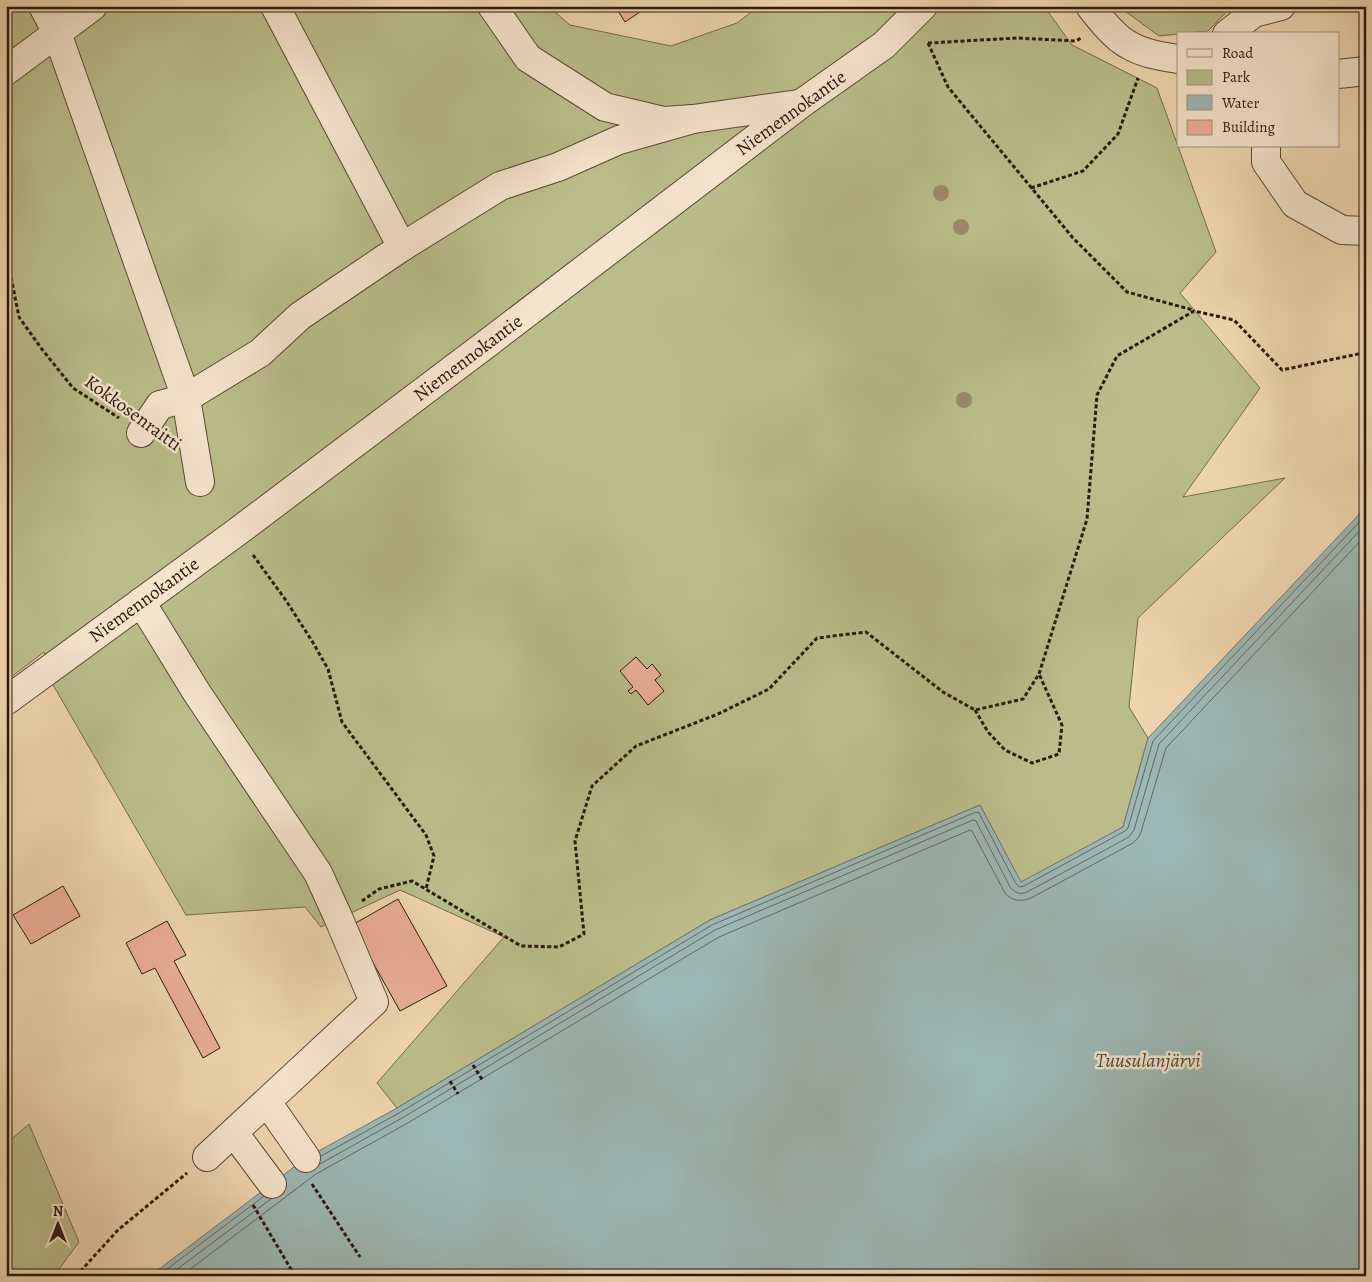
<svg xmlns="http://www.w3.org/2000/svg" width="1372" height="1282" font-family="Alegreya,serif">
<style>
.green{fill:#babd8b;stroke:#736b4e}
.water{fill:#9cb7b4;stroke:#6f7872}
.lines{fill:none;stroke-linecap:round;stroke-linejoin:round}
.shore{stroke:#646862;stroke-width:1}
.building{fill:#ebaf99;stroke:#2c1910}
.minor-casing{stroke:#5d4838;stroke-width:30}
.path{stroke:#2c1910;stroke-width:3;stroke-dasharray:4 2.5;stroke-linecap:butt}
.minor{stroke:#f5e4cc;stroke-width:28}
.tree{fill:#9b896c}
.labels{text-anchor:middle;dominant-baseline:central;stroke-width:5;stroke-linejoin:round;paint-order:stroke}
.street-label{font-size:19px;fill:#2c1910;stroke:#f5e4cc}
.water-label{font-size:20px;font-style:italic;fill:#4e4841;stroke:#f5e4cc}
</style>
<rect width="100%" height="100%" fill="#efd6b0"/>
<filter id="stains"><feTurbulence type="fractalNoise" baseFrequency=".004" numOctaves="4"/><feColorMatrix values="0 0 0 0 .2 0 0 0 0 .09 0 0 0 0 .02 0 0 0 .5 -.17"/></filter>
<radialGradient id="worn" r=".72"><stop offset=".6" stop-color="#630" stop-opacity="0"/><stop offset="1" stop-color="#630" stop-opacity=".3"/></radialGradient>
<g class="green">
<polygon points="6,6 548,6 570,25 671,46 737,23 759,6 1044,6 1072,45 1157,88 1216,252 1180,293 1260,388 1183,497 1285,478 1138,618 1129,707 1148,738 1123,827 1021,883 980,805 710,920 397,1108 377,1083 504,937 400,890 321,927 305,907 186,915 52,683 44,652 6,681 6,294 11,288 6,270"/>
<polygon points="1118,6 1232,6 1208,31 1159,36"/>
<polygon points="29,1124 79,1242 54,1276 6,1276 6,1144"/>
</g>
<polygon class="water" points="1366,507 1366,1276 150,1276 306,1158 397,1108 710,920 980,805 1021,882 1123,827 1148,738"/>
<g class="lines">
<g class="shore">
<polyline points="321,1156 399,1113 712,925 976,812 979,813 1016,884 1020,887 1024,886 1125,831 1128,828 1153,741 1366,515"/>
<path d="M320,1164L402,1118L715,930L973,820L976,821L1010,887C1015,893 1020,895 1027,892L1129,837L1134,830L1159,744L1366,524"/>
<polyline points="158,1276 264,1196"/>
<polyline points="168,1276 271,1199"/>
<path d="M181,1276L316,1174L406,1124L719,937L970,830L972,831L1005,893C1012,901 1021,902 1031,898L1133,843L1138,838L1141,832L1166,748L1366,535"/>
</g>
</g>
<g class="building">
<polygon points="615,6 645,6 646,8 625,22"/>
<polygon points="1366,88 1366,112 1360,89"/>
<polygon points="636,657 647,669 652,664 661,675 655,680 664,691 648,705 636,690 631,694 628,691 633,687 620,671"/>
<polygon points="63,886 80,916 31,944 13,915"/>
<polygon points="398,899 447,986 400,1011 352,925"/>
<polygon points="167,921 186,955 174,961 220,1048 203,1058 155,968 142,974 126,943"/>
</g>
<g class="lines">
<g class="minor-casing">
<g id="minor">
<polyline points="43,6 57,33 93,6"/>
<polyline points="275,6 402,247"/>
<polyline points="492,6 528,58 605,107 664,121 693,119 799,104"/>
<path d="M1090,6C1100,19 1115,38 1129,45C1144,54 1161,56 1178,59"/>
<polyline points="1227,34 1254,13 1281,6"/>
<polyline points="6,71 57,33 186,398 200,482"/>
<polyline points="1338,74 1366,71"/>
<polyline points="1266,146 1266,162 1295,204 1342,230 1366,231"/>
<polyline points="141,433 160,405 186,398 260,353 300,316 402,247 500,186 558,167 619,140 693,119"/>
<polyline points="141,602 197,693 318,873 338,917 374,1002 207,1157"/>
<polyline points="6,701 237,532 489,342 802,103 884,45 923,6"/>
<polyline points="267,1102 306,1158"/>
<polyline points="234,1133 272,1184"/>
</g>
</g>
<g class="path">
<polyline points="928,43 948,87 1073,238 1127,292 1193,310"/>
<polyline points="928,43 1017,38 1076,41 1081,38"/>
<polyline points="1031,188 1083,171 1118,134 1138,78"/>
<polyline points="6,252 19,317 41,348 73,388 119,418"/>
<polyline points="253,555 285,599 312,641 328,669 342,722 426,835 434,856 426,889"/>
<polyline points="975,710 988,732 1005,750 1032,763 1059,754 1062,725 1039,674"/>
<polyline points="362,901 379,889 412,881 521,946 559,947 584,934 575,841 592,786 636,746 718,714 769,689 817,638 866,632 943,692 975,710 1023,699 1039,674 1087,519 1097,395 1117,356 1194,311 1234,320 1282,370 1358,354 1366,352"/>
<polyline points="473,1065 483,1081"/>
<polyline points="450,1081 458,1094"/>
<polyline points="312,1184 360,1257"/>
<polyline points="253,1205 295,1276"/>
<polyline points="76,1276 118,1230 187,1173"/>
</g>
<use href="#minor" class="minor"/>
</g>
<g class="tree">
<circle cx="941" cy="193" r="8"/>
<circle cx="961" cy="227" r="8"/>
<circle cx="964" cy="400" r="8"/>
</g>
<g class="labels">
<g class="street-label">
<text transform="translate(791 113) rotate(-36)">Niemennokantie</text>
<text transform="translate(468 358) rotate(-37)">Niemennokantie</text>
<text transform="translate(133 413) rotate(36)">Kokkosenraitti</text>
<text transform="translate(144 600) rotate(-36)">Niemennokantie</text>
</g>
<g class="water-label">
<text x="1148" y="1060">Tuusulanjärvi</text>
</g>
</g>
<rect width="1372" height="1282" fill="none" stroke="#efd6b0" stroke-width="25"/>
<rect x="8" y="8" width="1357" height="1267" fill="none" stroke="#2c1910" stroke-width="2.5"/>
<rect x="12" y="12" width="1347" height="1257" fill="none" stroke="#2c1910"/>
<rect x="1177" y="32" width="162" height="115" fill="#f5e4cc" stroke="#a59381"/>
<rect x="1187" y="49" width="25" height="8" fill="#f5e4cc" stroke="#a59381"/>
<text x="1222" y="58" font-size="15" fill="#2c1910">Road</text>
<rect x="1187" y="70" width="25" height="15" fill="#babd8b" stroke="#a59381"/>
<text x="1222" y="82" font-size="15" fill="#2c1910">Park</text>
<rect x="1187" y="95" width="25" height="15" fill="#9cb7b4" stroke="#a59381"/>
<text x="1222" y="108" font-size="15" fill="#2c1910">Water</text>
<rect x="1187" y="120" width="25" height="15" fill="#ebaf99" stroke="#a59381"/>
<text x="1222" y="132" font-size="15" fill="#2c1910">Building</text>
<g transform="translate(58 1224)" stroke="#f5e4cc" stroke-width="4" paint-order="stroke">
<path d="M0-4L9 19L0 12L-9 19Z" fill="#2c1910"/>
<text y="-8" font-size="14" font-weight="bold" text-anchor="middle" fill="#2c1910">N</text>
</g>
<rect width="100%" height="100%" filter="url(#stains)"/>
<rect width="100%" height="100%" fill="url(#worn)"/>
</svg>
